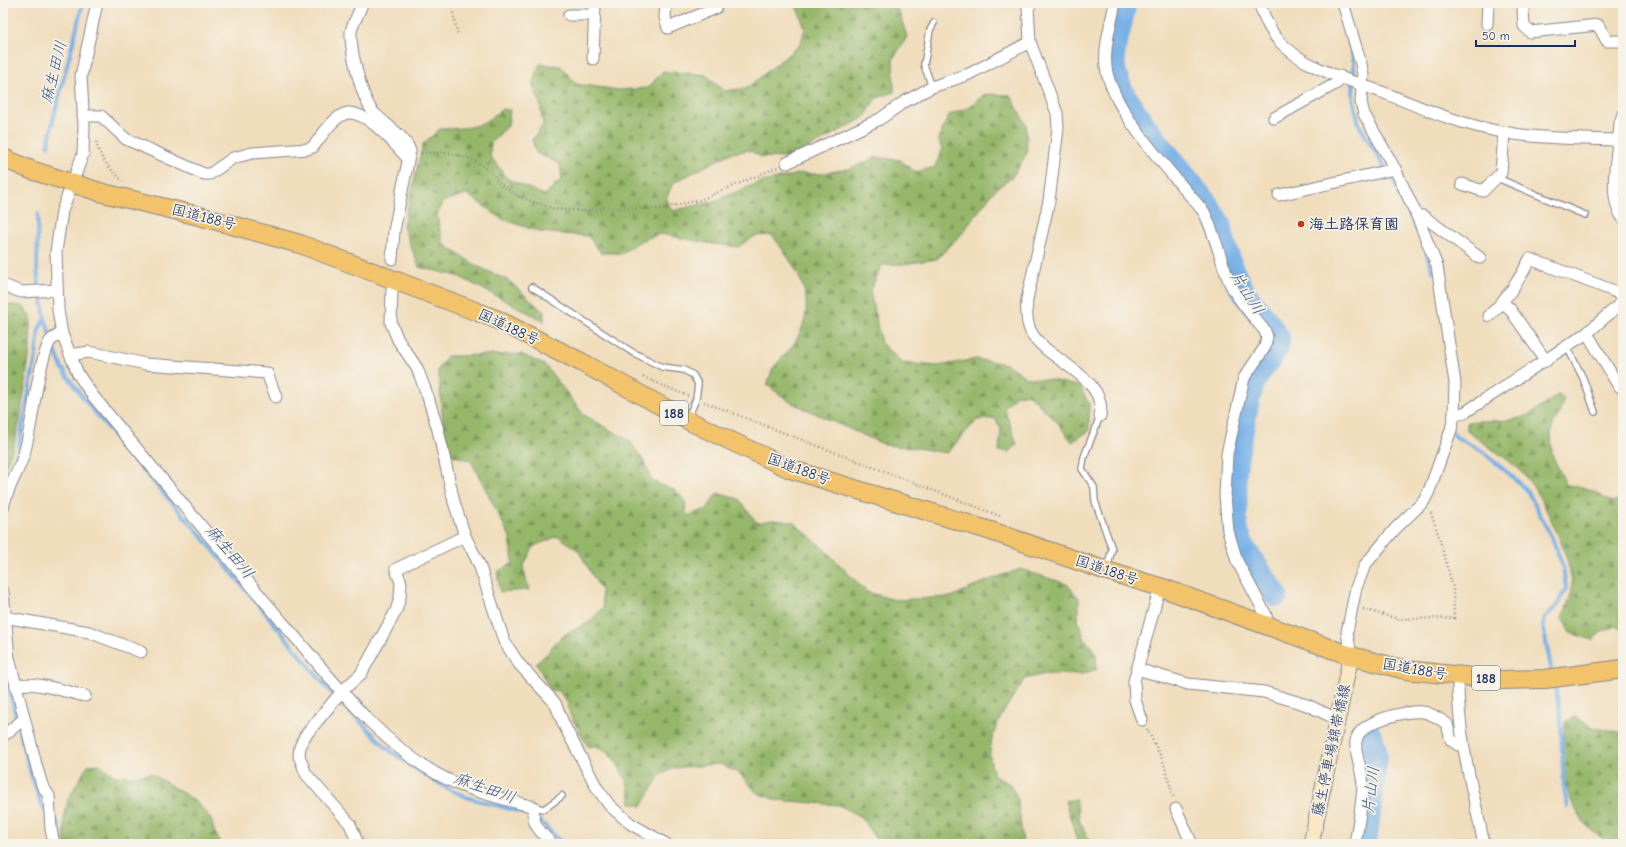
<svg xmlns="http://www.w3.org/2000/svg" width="1626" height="847" font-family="'Comic Neue','Klee One',sans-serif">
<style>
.forest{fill:url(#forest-firs);stroke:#587364}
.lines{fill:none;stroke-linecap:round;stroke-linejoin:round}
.stream{stroke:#77b0e7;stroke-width:4}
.river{stroke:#77b0e7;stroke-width:24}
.service-casing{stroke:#86868d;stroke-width:8}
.minor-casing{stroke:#86868d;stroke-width:13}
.secondary-casing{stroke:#86868d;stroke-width:17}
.trunk-casing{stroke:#86868d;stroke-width:20}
.path{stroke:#86868d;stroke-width:2.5;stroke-dasharray:1 3;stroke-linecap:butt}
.service{stroke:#fff;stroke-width:5.5}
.minor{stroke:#fff;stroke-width:11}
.secondary{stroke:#fae7c3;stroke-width:15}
.trunk{stroke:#f2c36a;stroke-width:18}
.poi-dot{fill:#c8321e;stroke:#f7f3e8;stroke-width:1.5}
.labels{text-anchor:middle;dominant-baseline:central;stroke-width:3.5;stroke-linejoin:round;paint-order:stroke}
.shield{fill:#f7f3e8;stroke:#5d6a87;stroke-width:1}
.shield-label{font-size:14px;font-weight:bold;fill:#1b2f5e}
.street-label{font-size:15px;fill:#1b2f5e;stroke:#f7f3e8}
.poi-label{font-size:15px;font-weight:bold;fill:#1b2f5e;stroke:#f7f3e8;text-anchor:start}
.water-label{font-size:16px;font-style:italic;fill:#375687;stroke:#f7f3e8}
</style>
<defs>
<pattern id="forest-firs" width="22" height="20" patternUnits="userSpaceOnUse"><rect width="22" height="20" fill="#96b76a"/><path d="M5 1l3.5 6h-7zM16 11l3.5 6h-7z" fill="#7a955a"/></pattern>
</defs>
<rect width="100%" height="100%" fill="#f7f3e8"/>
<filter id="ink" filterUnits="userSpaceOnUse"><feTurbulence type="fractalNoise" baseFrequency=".025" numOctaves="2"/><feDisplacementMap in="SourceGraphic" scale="8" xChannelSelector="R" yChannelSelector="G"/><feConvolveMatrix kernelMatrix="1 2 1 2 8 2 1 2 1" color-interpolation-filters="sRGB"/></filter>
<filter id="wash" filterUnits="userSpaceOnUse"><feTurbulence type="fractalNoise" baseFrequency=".012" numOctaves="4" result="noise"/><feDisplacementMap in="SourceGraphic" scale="16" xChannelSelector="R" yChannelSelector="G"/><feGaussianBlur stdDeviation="0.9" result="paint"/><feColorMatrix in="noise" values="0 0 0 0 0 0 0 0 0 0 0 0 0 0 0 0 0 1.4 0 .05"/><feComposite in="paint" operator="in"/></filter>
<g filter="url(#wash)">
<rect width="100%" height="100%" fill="#f0ddbc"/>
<g class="forest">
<path d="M795,3H892L899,12L907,37L893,59L894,92L875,99L865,117L812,146L785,158L761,157L749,150L731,153L673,183L666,199L672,211L712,202L758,183L803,173L818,174L849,169L876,157L900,160L915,172L935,167L942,149L938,139L949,115L967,108L985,94L1010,95L1026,124L1027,153L1014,175L994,191L959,237L937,259L904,264L882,265L870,291L881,343L902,363L938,366L976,359L1007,364L1027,378L1052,380L1080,387L1089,404V431L1072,442L1058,423L1027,393L1015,396L1004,408L1017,444L1010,452L999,451L1001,428L994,418L977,420L947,453L917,448L885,445L790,402L767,385C769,380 770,375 772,371C777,361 787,354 793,345C822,302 798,270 772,235L755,236L738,247L707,243L660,234L640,241L622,253H601L588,236L540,232L502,219L467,194L442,202L437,216L443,244L477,266L509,281L544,312V321L458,276L419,267L403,226L423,144L440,129C470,128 479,129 502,109L510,110L508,126L491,142L490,156L508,179L544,195L562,179L560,164L536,153L532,140L543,125L540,103L532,83L540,64L561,66L576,84L619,90L648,88L663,71L706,75L724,91L747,88L800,45L805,28Z"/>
<polygon points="3,304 23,306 31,318 30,350 20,420 13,448 3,472"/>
<path d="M521,354L545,365L584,415L630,441L644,462L652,481L674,490L685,500L686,516L707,509L717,493L739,499L757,523L772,520L793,522L823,548L867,592L895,600L951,597L984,582L1020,569L1067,584L1079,598L1078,620L1084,637L1096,654L1097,669L1082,674H1045L1025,679C1011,700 992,725 990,752C989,759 993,769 994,776L1010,784L1018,800L1023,844H879L861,817L839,805L776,800L757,793L740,774L720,764L674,768L659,776L642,806L631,803L627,781L614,759L601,748L588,746L570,715L567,702L559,691L550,690L536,663L547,654L554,644L567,633L591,621L603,607L601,590L578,550L558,536L534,546L523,567L529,590L500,592L497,572L513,563L510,537L471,461L452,455L443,423L438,370L447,356Z"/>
<path d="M1558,395L1564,398L1560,412L1551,430L1552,454L1566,485C1586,486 1594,491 1611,502L1623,499V630L1615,626L1600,633L1593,640L1570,633L1562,617C1567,606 1573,595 1572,582C1569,553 1540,489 1519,469C1503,455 1483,444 1467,431V422C1486,419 1506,423 1523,417C1535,413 1547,402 1558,395Z"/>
<path d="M1575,717L1593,727L1623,733V844C1591,844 1570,806 1564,779C1561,764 1564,736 1565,721Z"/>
<polygon points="100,764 114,776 134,776 151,773 195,801 210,817 215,833 221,844 65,844 64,818 68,799 88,765"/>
<polygon points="1076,799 1080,822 1091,844 1078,844 1065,801"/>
</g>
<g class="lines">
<g class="stream">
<polyline points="1348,38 1354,62 1353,97 1359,125 1394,183 1417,231"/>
<polyline points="48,146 54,116 83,3"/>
<polyline points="1623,188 1623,206"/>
<polyline points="38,214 37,271 45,318 53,345 62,368 81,395 131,457 199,533 334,696 388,749 422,773 448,789 469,798 525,813"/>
<polyline points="1427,256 1433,272"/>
<polyline points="1453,432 1456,437 1482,451 1516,480 1528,492 1553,540 1563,567 1566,588 1556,607 1545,617 1543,626 1552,673"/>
<polyline points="3,483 17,455 36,355 39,329 45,318"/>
<path d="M3,655C6,678 34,801 47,813"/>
<polyline points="1554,682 1560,711 1564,790 1568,807"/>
<polyline points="53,817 58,823 61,844"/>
<polyline points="539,820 563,844"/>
</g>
<g class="river">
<polyline points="1125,3 1113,55 1115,75 1122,92 1143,124 1208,206 1219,224 1231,268 1242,290 1269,324 1278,338 1277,348 1255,379 1249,396 1237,454 1235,470 1236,529 1244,549 1276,595"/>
<polyline points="1365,844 1376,754 1371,736"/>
</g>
</g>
</g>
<g filter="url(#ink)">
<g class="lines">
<g class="service-casing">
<g id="service">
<polyline points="932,87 924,65 930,30 934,23"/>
<polyline points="1497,176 1502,180 1585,215"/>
<polyline points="532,287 632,352 662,367 684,370 693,375 698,384 696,399 688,418"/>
<polyline points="1567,347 1583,378 1595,412"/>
<polyline points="1100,416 1084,457 1082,469 1094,487 1095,501 1112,549 1107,569"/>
<polyline points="534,807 544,809 562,796"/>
</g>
</g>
<g class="minor-casing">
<g id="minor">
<path d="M97,3L81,76L84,126L83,154L62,211L56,252L58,310L62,334L78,374L93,396C158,474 223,553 290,631C334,682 377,740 437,774C467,791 501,798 534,807C530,824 542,833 552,844"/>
<path d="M362,3C360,13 353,21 351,32C350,49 362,102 375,114C386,125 405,136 410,151L394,231L392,259"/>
<polyline points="666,3 665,17 668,28 716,8"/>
<path d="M1032,3L1028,7L1030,42L1057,113L1058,128L1049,201L1027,299C1026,311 1026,322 1031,332C1047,361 1108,377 1100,416"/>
<path d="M1115,3C1111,24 1102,51 1107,73C1119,120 1173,174 1204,212C1214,232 1219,254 1227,276C1235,297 1251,314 1265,331L1267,337L1265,347L1244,378L1227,454L1225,496L1228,531L1237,561L1266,615L1267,625"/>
<path d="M1259,3C1264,16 1269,30 1279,41C1306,70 1351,80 1387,94C1424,109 1462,125 1502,132C1541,139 1583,139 1623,140"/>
<polyline points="1343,3 1361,64 1363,75 1361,102 1364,114 1395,169 1417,216 1437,266 1455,383 1454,415 1451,430 1429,491 1424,501 1395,529 1365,565 1356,588 1347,632 1351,656"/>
<polyline points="1523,10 1524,26 1530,32 1598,25 1607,41 1623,41"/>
<polyline points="569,15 594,15"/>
<polyline points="1487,24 1488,3"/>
<polyline points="593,59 595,3"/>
<path d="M1623,114L1620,123C1619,149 1606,197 1623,218"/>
<path d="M83,116H101L126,139L204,174H210L233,158L252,153L308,149L313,147C321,137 334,115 348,113C367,111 397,146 408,159"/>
<polyline points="1274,118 1337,83 1340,76"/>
<polyline points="787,163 880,119 904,102 932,87 969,74 1030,42"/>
<polyline points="1462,184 1483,191 1501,173 1504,133"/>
<polyline points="1279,195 1395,169"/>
<polyline points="1417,216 1423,216 1480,258"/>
<polyline points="3,285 21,292 57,290"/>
<polyline points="392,290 391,323 398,340 417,368 428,397 438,430 454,502 465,536 479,564 504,641 519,664 555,703 564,725 597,788 610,806 631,824 666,844"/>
<polyline points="1503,303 1510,309 1546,361"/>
<path d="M1489,316C1507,299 1519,281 1530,259L1614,291L1623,297"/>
<polyline points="1587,333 1618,385 1623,389"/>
<polyline points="70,355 89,352 146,364 267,373 276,397"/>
<polyline points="1454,415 1464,413 1587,333 1619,305 1623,297"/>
<path d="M3,508C7,487 18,474 24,454C34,419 35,378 48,345C50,339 56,336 62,334"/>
<polyline points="3,592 9,658 37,768 42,785 49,796 51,829 54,844"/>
<polyline points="4,617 89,632 141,652"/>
<polyline points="1137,669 1188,684 1264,692 1307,705 1337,719"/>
<path d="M1458,676C1457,733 1472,788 1484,844"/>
<path d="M16,686C33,680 66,692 85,696"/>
<polyline points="1142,720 1135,700 1134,681 1160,587"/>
<polyline points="3,736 24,719"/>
<polyline points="1176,809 1192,844"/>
<polyline points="358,844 350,824 306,774 299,756 300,747 305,736 342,691 361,674 396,611 400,597 401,583 396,569 465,536"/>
<path d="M1355,844C1358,825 1362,805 1363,786C1363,772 1354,753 1356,741C1359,721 1406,710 1423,712C1431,713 1440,719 1447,724L1451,740L1458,745H1463"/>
</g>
</g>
<g class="secondary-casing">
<polyline id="secondary" points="1311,844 1351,656"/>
</g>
<g class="trunk-casing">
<polyline id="trunk" points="3,158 31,170 103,193 199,216 300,244 496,319 581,362 687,420 790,469 991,531 1107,571 1160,587 1351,656 1406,670 1501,680 1545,679 1623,669"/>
</g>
<g class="path">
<polyline points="449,3 451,3 458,36"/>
<path d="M96,142C100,159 110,169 123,181"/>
<polyline points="421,153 450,153 472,159 488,169 501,185 520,197 554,209 585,211 606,207 660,209 700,200 778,167"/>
<polyline points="643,377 688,396"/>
<polyline points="704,402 1000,516"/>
<polyline points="1363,609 1398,619 1454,618 1453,588 1440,540 1430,510"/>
<polyline points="1147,729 1163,761 1174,799"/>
</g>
<use href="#service" class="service"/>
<use href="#minor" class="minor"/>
<use href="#secondary" class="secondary"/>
<use href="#trunk" class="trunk"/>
</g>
</g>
<circle class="poi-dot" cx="1301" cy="224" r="4"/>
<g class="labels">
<g class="shield">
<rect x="660" y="401" width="28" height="24" rx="3"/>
<rect x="1472" y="666" width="28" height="24" rx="3"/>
</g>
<g class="shield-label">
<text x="674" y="413">188</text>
<text x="1486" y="678">188</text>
</g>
<g class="street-label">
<text transform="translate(204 217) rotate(14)">国道188号</text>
<text transform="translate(509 327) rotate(25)">国道188号</text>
<text transform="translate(799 469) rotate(20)">国道188号</text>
<text transform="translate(1107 570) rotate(18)">国道188号</text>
<text transform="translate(1415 669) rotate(10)">国道188号</text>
<text transform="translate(1331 750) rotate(-78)">藤生停車場錦帯橋線</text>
</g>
<g class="poi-label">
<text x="1309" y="224">海土路保育園</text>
</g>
<g class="water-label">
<text transform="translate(54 72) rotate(-76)">麻生田川</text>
<text transform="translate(1247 293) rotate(57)">片山川</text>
<text transform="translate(230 552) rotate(50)">麻生田川</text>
<text transform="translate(485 788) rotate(19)">麻生田川</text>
<text transform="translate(1371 790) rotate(-83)">片山川</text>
</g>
</g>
<rect width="1626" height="847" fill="none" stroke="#f7f3e8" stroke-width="16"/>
<path d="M1476 40v6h99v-6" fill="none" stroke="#1b2f5e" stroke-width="2"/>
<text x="1482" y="40" font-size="12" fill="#1b2f5e" stroke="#f7f3e8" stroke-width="3" paint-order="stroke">50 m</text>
</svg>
